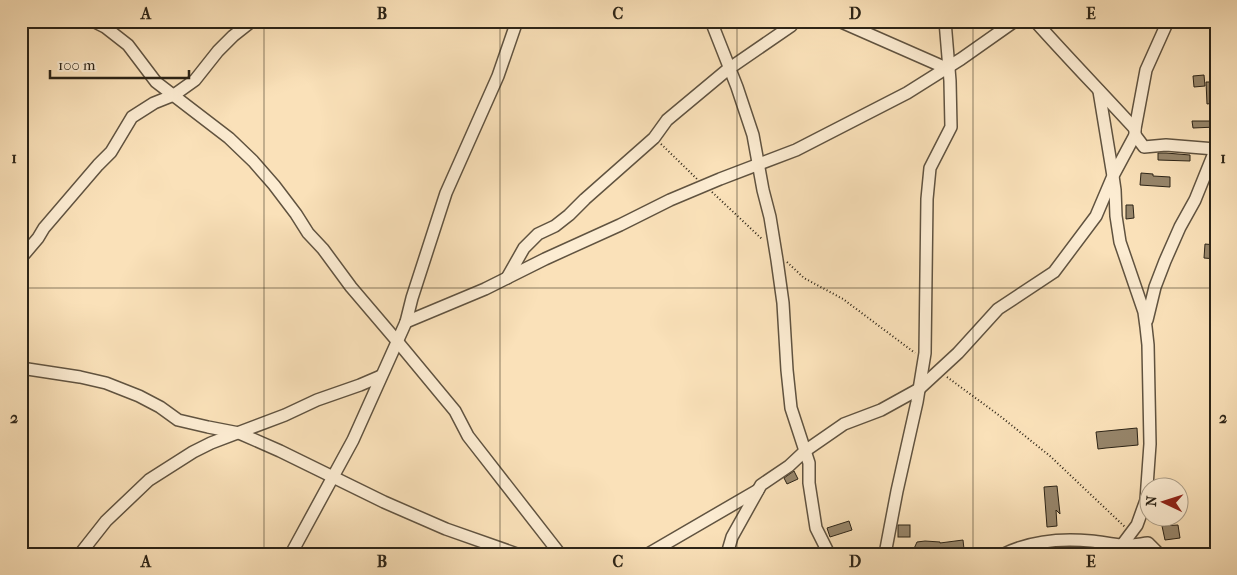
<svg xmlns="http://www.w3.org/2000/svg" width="1237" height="575" font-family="'IM FELL French Canon',serif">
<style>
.building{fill:#97866b;stroke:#2c2417}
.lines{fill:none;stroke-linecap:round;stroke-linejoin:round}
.minor-casing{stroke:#605340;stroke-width:14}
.path{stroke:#2c2417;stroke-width:2;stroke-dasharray:1 2.5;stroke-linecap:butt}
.minor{stroke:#fcecd2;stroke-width:11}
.grid{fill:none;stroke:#2c2417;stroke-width:1;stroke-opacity:0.55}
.neatline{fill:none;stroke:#2c2417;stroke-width:2}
.grid-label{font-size:16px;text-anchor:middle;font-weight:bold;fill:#2c2417}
</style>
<rect width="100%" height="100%" fill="#fae1b9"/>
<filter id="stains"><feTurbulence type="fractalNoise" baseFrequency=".004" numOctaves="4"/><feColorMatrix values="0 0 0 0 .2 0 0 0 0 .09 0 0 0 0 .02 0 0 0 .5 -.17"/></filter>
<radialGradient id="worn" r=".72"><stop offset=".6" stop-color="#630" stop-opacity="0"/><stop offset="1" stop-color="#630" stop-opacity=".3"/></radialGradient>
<g class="building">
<polygon points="1204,75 1205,86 1194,87 1193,76"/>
<polygon points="1206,82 1213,82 1214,103 1207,104"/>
<polygon points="1192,121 1216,121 1216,127 1193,128"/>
<polygon points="1158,153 1166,153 1190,155 1190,161 1158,160"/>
<polygon points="1141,173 1153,174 1153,176 1170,177 1170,187 1140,185"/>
<polygon points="1126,205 1133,205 1134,218 1126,219"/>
<polygon points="1205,244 1216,245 1216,259 1204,258"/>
<polygon points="1137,428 1138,445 1106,448 1098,449 1096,432"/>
<polygon points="794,471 798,479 787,484 784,478"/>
<polygon points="1057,486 1060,514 1056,510 1057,526 1047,527 1044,487"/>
<polygon points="849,521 852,530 830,537 827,528"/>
<rect x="898" y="525" width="12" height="12"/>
<polygon points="1178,525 1180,538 1165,540 1162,526"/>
<polygon points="963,540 964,549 958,550 958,554 945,554 945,552 921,553 921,550 912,553 917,542 925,541 940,542 940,543"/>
</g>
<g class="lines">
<g class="minor-casing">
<g id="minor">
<polyline points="93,21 105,27 128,45 156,82 229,138 253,161 274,185 296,214 308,233 323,249 351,287 397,341 455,411 468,436 560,554"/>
<polyline points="711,21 737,87 753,135 763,190 770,217 777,260 783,303 787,370 791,408 809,463 809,483 816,528 829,554"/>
<polyline points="839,21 946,68"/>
<path d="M1035,21C1068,58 1102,93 1135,129"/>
<polyline points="1135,135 1144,147 1166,145 1215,149"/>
<polyline points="21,258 38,238 44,228 98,165 111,152 132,117 154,103 174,95 195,80 218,51 233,36 252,21"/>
<polyline points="507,278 524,248 538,234 555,226 569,215 585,199 654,138 667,120 727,70 791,26 795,21"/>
<polyline points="1147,320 1155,287 1165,261 1180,227 1195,200 1216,148"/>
<polyline points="406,322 485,289 545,259 620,225 670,200 720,179 796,150 907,93 961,59 1015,21"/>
<polyline points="21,368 80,377 106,383 139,396 160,407 178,420 208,427 239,433 280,451 384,502 446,529 517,554"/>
<polyline points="80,554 106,521 149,480 193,452 211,443 285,415 317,400 360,385 381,376"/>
<polyline points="291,554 353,440 406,322 412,298 446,193 498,76 517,21"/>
<polyline points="648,554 758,490"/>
<polyline points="727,554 732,537 761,485 789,466 805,451 844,424 881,410 919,389 958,353 998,309 1054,272 1096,216 1113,176 1099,91"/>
<polyline points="885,554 897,491 917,402 925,353 927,199 930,168 951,127 950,81 945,21"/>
<path d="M1004,554C1031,541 1061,538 1091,541C1101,542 1111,544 1121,545C1130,546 1139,544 1148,543L1159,554"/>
<polyline points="1122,554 1122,545 1137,525 1146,500 1150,444 1148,345 1146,327 1144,312 1120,242 1116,216 1115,190 1113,176 1135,135 1135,129 1146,70 1168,21"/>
</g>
</g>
<g class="path">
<polyline points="661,144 697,179"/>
<polyline points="712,192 763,240"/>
<polyline points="787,262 804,278 843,299 915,353"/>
<polyline points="947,377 1000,416 1050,456 1125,527"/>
</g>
<use href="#minor" class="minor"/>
</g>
<path class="grid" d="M264,21V554M500,21V554M737,21V554M973,21V554M21,288H1216"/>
<rect width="1237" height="575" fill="none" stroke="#fae1b9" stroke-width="55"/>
<g transform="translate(1164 502) rotate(274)"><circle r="24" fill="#fcecd2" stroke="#a99c87"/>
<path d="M0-4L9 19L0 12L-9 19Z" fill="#8f2418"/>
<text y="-8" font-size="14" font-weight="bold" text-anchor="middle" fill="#2c2417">N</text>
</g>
<path d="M50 70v8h139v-8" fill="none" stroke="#2c2417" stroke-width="2.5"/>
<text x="58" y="70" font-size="15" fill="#2c2417" stroke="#fcecd2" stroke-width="4" paint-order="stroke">100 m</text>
<rect x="28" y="28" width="1182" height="520" class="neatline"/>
<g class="grid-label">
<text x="146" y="19">A</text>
<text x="382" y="19">B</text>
<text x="618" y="19">C</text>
<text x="855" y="19">D</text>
<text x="1091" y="19">E</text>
<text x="14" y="163">1</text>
<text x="1223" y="163">1</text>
<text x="14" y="423">2</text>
<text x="1223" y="423">2</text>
<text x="146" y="567">A</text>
<text x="382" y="567">B</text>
<text x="618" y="567">C</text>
<text x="855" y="567">D</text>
<text x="1091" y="567">E</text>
</g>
<rect width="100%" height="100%" filter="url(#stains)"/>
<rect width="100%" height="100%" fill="url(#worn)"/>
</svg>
